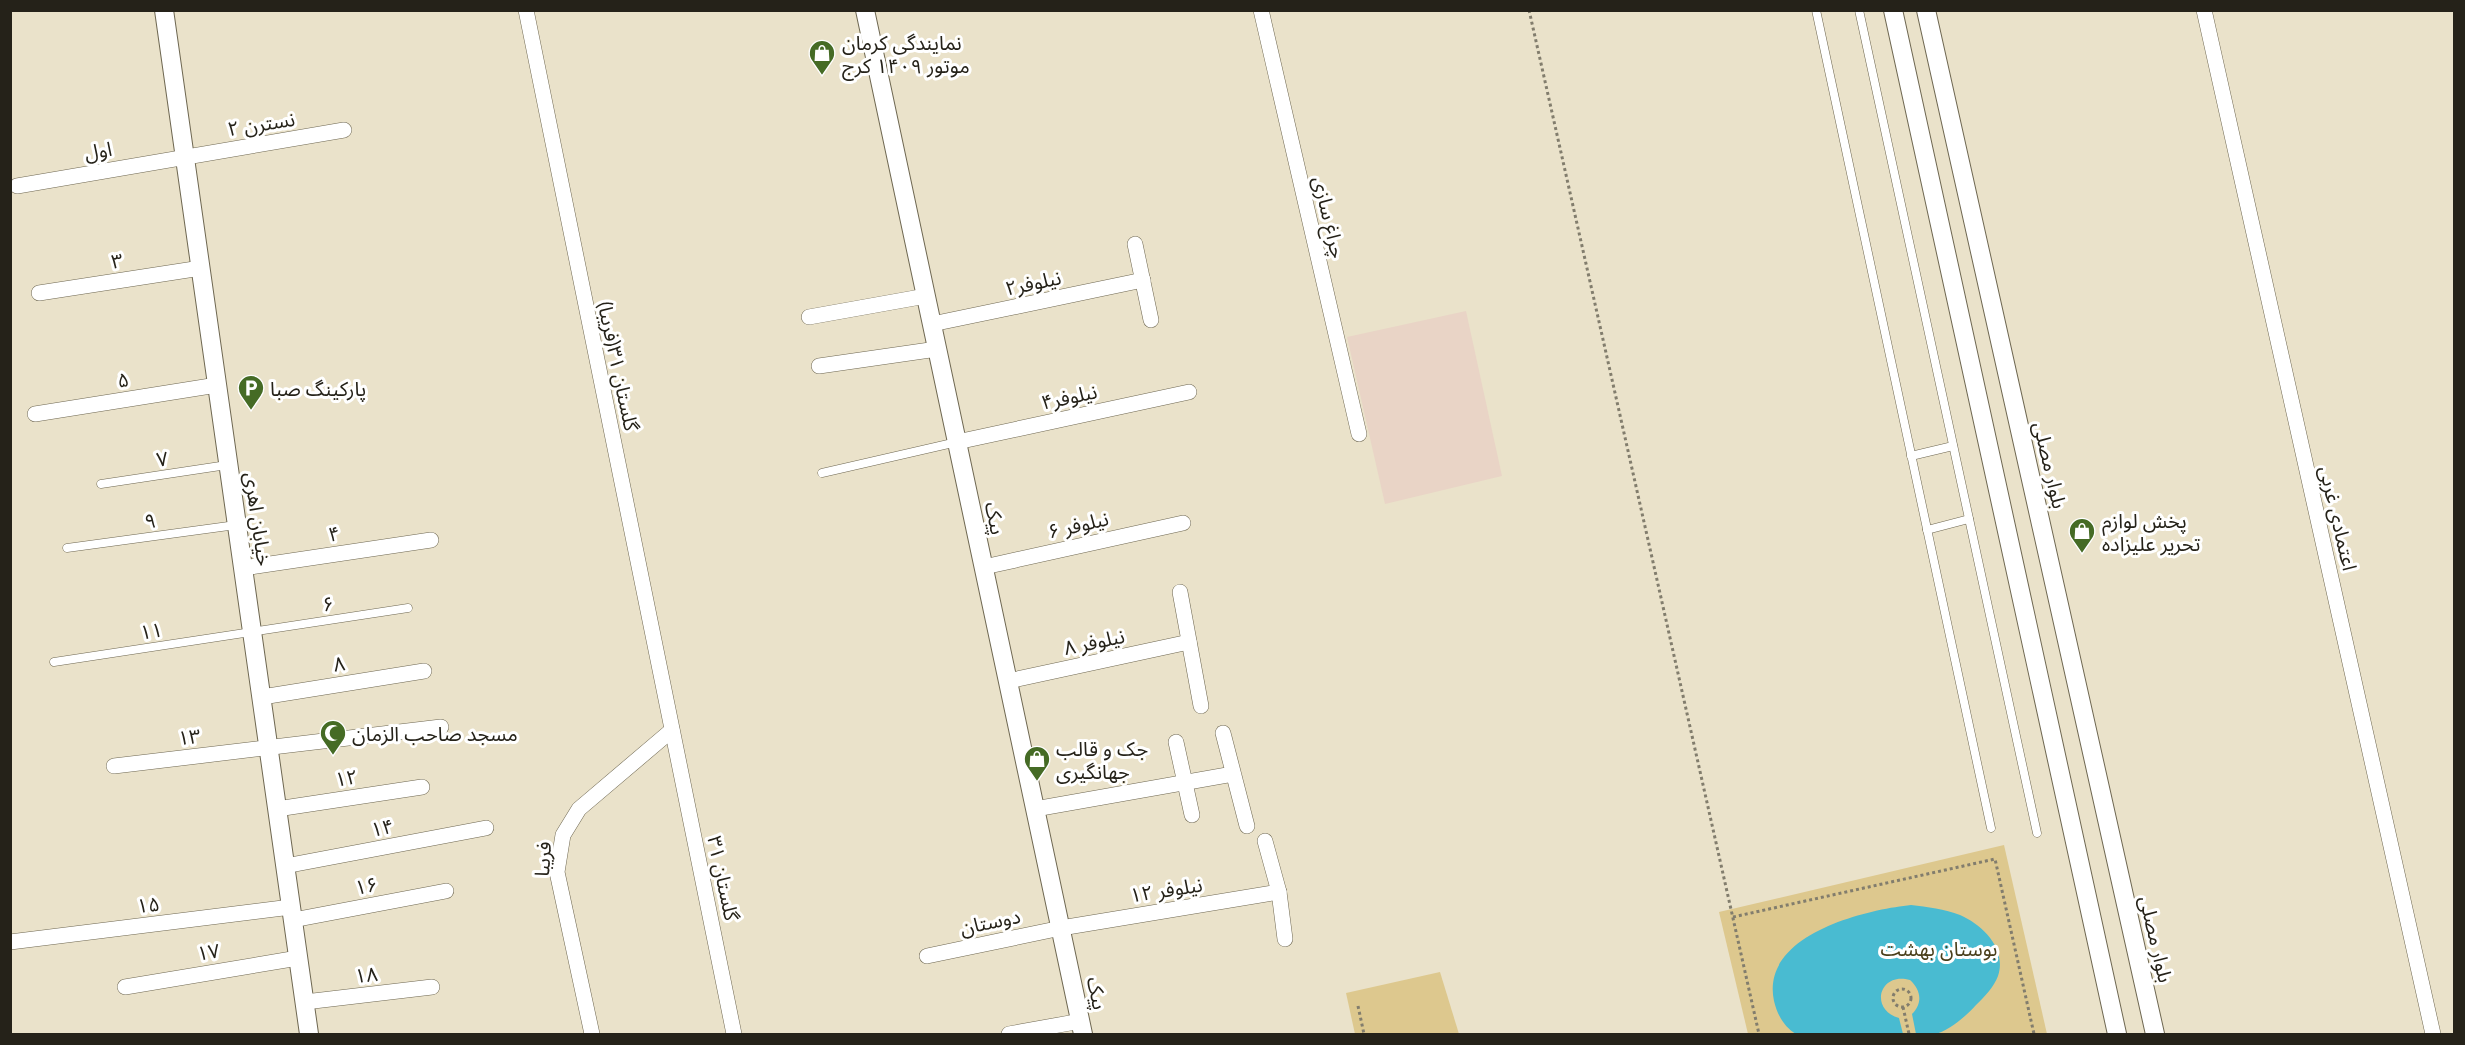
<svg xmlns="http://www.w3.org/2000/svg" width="2465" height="1045" font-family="Lato,'Noto Sans Arabic',sans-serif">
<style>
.industrial{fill:#e9d4c6}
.green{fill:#ddc88e}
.water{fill:#49bbd1}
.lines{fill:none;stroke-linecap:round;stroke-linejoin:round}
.service-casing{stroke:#6e6751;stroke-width:9}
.minor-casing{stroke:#6e6751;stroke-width:16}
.tertiary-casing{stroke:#6e6751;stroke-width:20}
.path{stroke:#827d6d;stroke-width:3;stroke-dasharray:3 3;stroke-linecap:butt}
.service{stroke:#fff;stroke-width:8}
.minor{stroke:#fff;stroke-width:15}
.tertiary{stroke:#fff;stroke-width:18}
.labels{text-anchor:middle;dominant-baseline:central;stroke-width:6;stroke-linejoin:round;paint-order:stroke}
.poi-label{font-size:20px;fill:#252219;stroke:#fff;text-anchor:start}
.street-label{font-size:20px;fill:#252219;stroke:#fff}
.park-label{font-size:20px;fill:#493e1a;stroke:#fff}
</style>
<rect width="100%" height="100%" fill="#eae2ca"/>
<polygon class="industrial" points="1466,311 1502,476 1385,504 1347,337"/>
<g class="green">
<polygon points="2004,845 2047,1034 1748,1034 1719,912"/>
<polygon points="1440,972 1459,1034 1355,1034 1346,993"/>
</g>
<path class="water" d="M1911,905C1927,907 1945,909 1960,915C1983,925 2007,949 1998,976C1994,987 1984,997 1976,1005C1966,1016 1949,1031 1935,1034C1929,1036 1922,1035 1916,1034L1912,1014C1923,1003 1921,990 1910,980C1879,971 1869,1010 1899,1018L1903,1034H1796C1784,1027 1777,1014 1774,1001C1760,935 1864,910 1911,905Z"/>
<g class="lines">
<g class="service-casing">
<g id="service">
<polyline points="1816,10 1991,828"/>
<polyline points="1859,10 2037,833"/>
<polyline points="1911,456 1953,446"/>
<polyline points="822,473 957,442"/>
<polyline points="101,484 227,465"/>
<polyline points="1927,530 1969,519"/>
<polyline points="67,548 236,525"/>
<polyline points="54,662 408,608"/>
</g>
</g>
<g class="minor-casing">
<g id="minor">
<polyline points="526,10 734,1034"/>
<polyline points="1261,10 1359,434"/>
<polyline points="2204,10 2433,1034"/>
<polyline points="17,186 344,130"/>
<polyline points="1135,244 1151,320"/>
<polyline points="39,293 201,268"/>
<polyline points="809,317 926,296"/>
<polyline points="932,324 1143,280"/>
<polyline points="819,366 937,349"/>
<polyline points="35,414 217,385"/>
<polyline points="957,442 1189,392"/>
<polyline points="984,567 1183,523"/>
<polyline points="243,568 431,540"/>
<polyline points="1180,592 1201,706"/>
<polyline points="1008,681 1189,642"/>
<polyline points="262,697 424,671"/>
<polyline points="1223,733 1247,826"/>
<polyline points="1176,742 1192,815"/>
<polyline points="114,766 441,727"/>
<polyline points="277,809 422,787"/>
<polyline points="1035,809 1233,774"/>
<polyline points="1265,841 1279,892 1285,939"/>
<polyline points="285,866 486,828"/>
<polyline points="293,920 446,891"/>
<polyline points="10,942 291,907"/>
<polyline points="927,956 1061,928 1279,892"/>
<polyline points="125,987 298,958"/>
<polyline points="305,1002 432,987"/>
<polyline points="592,1034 557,872 563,835 579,809 672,730"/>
<polyline points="1009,1034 1081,1021"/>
</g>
</g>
<g class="tertiary-casing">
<g id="tertiary">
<polyline points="164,10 309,1034"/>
<polyline points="865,10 1083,1034"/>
<polyline points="1893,10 2117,1034"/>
<polyline points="1926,10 2155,1034"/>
</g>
</g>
<g class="path">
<polyline points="1529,10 1759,1034"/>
<polyline points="1733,917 1995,859 2034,1034"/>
<circle cx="1902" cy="998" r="9"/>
<polyline points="1358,1006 1364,1034"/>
<polyline points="1903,1007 1909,1034"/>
</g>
<use href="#service" class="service"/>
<use href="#minor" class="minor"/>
<use href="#tertiary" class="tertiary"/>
</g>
<defs>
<g id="shop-pin" transform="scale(1.35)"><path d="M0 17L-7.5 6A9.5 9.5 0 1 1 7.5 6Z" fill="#456b25" stroke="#fff"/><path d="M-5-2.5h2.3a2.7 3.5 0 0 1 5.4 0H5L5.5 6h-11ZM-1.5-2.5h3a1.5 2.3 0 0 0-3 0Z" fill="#fff"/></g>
<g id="parking-pin" transform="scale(1.35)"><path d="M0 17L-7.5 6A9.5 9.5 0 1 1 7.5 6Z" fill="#456b25" stroke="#fff"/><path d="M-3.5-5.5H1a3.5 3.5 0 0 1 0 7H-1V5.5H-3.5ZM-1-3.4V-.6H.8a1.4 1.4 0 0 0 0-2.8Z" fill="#fff"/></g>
<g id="mosque-pin" transform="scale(1.35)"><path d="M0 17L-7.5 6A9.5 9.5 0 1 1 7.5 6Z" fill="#456b25" stroke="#fff"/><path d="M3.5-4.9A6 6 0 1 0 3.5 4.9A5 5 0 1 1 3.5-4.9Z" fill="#fff"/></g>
</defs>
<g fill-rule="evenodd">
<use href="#shop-pin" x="822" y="53"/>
<use href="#parking-pin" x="251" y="388"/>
<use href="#shop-pin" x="2082" y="531"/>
<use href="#mosque-pin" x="333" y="733"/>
<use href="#shop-pin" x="1037" y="759"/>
</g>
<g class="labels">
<g class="poi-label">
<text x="842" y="42">نمایندگی کرمان<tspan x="842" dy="23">موتور ۱۴۰۹ کرج</tspan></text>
<text x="270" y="388">پارکینگ صبا</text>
<text x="2102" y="520">پخش لوازم<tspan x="2102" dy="23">تحریر علیزاده</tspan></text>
<text x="352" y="733">مسجد صاحب الزمان</text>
<text x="1056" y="748">جک و قالب<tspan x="1056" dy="23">جهانگیری</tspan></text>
</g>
<g class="street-label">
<text transform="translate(261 123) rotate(-9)">نسترن ۲</text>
<text transform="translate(98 150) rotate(-10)">اول</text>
<text transform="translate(1330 217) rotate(77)">چراغ سازی</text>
<text transform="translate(117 260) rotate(-9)">۳</text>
<text transform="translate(1033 282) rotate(-12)">نیلوفر۲</text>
<text transform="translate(619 366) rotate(78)">گلستان ۳۱(فریبا)</text>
<text transform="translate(123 379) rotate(-9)">۵</text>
<text transform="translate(1069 396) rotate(-12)">نیلوفر۴</text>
<text transform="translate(162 458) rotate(-8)">۷</text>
<text transform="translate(2051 465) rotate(77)">بلوار مصلی</text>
<text transform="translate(996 518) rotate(78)">پیک</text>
<text transform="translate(2339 518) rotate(77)">اعتمادی غربی</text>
<text transform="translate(259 519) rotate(82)">خیابان اهری</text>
<text transform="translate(150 520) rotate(-8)">۹</text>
<text transform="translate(1078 524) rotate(-13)">نیلوفر ۶</text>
<text transform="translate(334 533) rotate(-9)">۴</text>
<text transform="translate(328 603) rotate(-8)">۶</text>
<text transform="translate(151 630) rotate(-9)">۱۱</text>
<text transform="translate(1094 641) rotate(-12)">نیلوفر ۸</text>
<text transform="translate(339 663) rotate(-9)">۸</text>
<text transform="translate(189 736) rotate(-6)">۱۳</text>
<text transform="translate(346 777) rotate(-9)">۱۲</text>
<text transform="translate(382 827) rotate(-11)">۱۴</text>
<text transform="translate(542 859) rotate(-86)">فریبا</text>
<text transform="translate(724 878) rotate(78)">گلستان ۳۱</text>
<text transform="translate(366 885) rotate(-11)">۱۶</text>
<text transform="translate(1166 889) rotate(-9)">نیلوفر ۱۲</text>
<text transform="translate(148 904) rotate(-7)">۱۵</text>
<text transform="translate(990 921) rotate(-12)">دوستان</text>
<text transform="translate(2157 939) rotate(77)">بلوار مصلی</text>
<text transform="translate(208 951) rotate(-9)">۱۷</text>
<text transform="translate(366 974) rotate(-7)">۱۸</text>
<text transform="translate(1098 993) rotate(78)">پیک</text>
</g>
<g class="park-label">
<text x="1939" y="948">بوستان بهشت</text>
</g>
</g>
<rect width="2465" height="1045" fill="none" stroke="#252219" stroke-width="24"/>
</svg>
